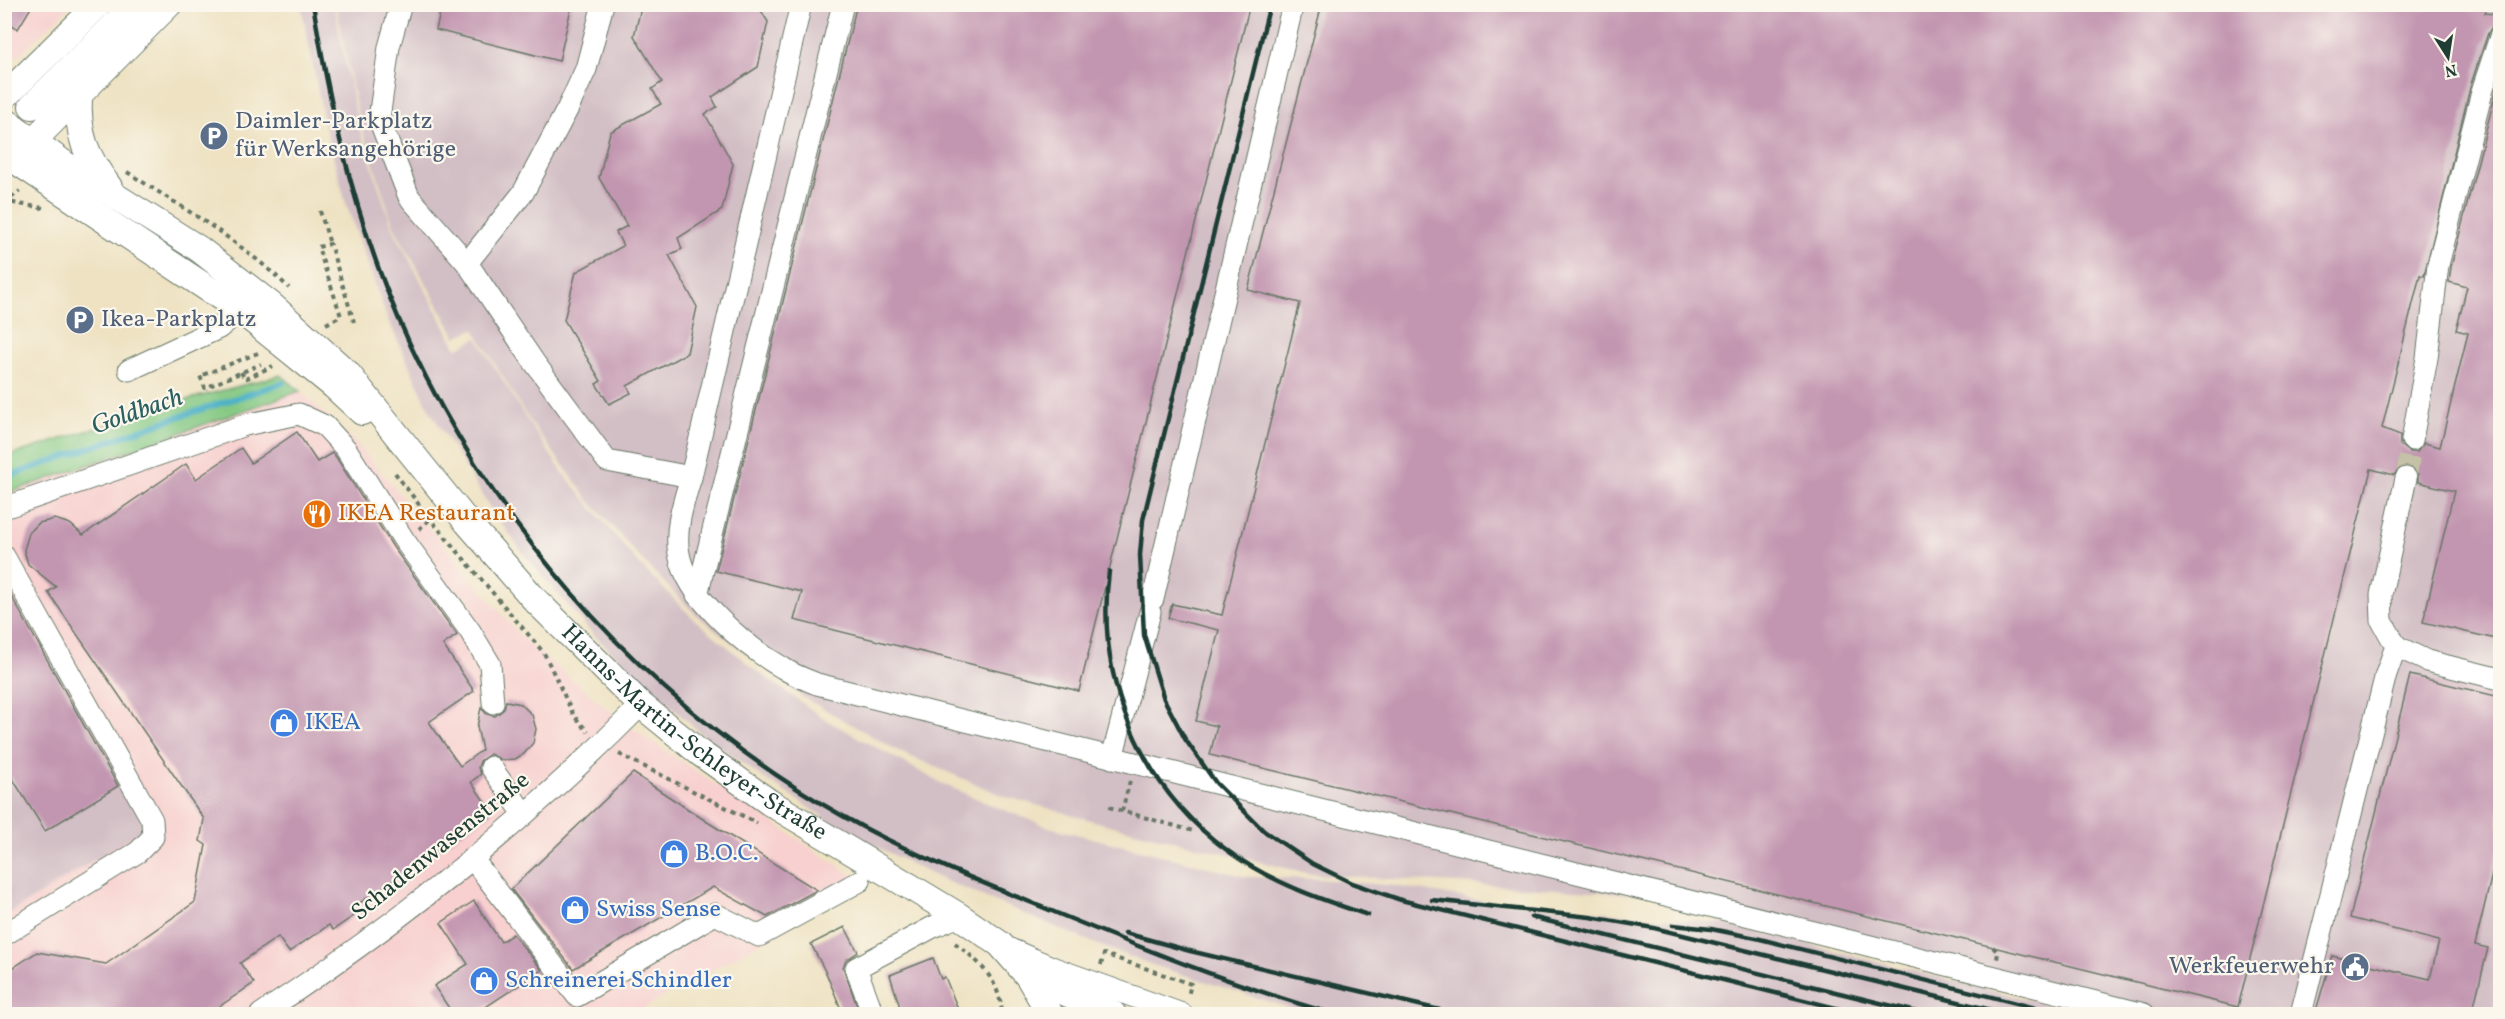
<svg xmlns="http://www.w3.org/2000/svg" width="2505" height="1019" font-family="Vollkorn,serif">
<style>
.built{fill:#f7d0cf}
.industrial{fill:#d2bec5}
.green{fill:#83c882;stroke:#51825b;stroke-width:1.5}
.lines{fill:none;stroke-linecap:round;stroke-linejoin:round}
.stream{stroke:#47afc6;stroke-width:6}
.building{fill:#c296b0}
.minor-tunnel{stroke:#c5c1a6;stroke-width:21;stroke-dasharray:21 10;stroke-linecap:butt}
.minor-casing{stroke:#677766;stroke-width:23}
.major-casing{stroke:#677766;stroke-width:28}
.path{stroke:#677766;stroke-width:4;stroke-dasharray:4.5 4.5;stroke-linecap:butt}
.minor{stroke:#fff;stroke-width:21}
.major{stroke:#fff;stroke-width:26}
.rail{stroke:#1f3d34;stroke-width:4.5}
.labels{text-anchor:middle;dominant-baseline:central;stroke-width:4.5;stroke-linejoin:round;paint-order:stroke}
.service-label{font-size:24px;fill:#4e5e75;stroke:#fbf7ec;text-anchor:start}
.food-label{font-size:24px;fill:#c56008;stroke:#fbf7ec;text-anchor:start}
.shop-label{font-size:24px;fill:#366cbe;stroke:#fbf7ec;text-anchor:start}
.street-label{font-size:24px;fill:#1f3d34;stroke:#fbf7ec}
.water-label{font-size:26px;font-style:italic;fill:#2b5f60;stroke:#fbf7ec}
</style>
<rect width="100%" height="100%" fill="#fbf7ec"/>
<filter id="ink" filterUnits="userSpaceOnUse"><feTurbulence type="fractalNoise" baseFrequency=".0167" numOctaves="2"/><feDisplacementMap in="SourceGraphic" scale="12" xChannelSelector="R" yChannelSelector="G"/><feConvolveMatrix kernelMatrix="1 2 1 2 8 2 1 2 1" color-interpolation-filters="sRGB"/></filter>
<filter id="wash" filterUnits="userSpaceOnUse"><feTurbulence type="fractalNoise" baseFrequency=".008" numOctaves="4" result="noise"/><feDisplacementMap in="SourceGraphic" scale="24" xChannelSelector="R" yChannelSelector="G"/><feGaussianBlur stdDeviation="1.35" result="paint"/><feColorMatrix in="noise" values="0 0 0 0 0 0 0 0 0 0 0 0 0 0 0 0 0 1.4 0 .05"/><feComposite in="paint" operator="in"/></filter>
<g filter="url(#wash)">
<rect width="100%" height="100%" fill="#eee2c2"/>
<g class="built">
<polygon points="5,5 71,5 18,56 5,48"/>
<polygon points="300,391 356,443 523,639 627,725 865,884 633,1014 5,1014 4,494"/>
</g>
<g class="industrial">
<polygon points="301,5 334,5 357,121 392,227 457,349 477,338 529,423 563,473 639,564 694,619 758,672 826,720 941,783 996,807 1052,828 1247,877 1322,879 1396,886 1477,900 1728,924 2086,1014 1308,1014 1153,965 1101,946 939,878 842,829 756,773 702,734 642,681 591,632 524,554 491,509 430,411 387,317 346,204 326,130"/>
<polygon points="336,5 2500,5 2500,1014 2124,1014 1652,895 1310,874 1101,823 1004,796 900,752 801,696 696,615 643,561 591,503 529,420 474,329 456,337 394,227 359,120"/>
<polygon points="4,583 142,814 145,828 5,916"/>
</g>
<polygon class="green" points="281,375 300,391 5,494 5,457 171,404"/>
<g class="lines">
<polyline class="stream" points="4,478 166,421 283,383"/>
</g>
<g id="blocks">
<g class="building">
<polygon points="4,4 33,4 18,29 4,20"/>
<polygon points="442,4 572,4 559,61 436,30"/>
<polygon points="642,4 757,4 768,22 758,67 712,97 717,107 705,114 733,164 722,210 678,238 682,249 669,255 697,307 687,353 627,386 631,393 609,404 596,384 601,381 564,320 576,272 623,246 616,232 627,226 599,178 610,132 661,104 652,89 662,82 634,36"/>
<polygon points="857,4 1250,4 1079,691 794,620 802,592 716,571"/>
<polygon points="1322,4 2488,4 2485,13 2500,15 2500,25 2492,27 2488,33 2471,84 2424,276 2420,275 2382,428 2400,435 2400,445 2409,452 2417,452 2424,443 2440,447 2468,333 2456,330 2467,287 2449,282 2451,267 2500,76 2500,640 2423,622 2454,491 2418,482 2418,474 2409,466 2402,466 2394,475 2371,469 2238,1007 1210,755 1217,726 1196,721 1219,630 1168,618 1172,604 1222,615 1300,303 1248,290"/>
<polygon points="297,432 317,462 332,453 336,457 393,547 457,635 443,645 474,691 429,722 460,766 482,750 477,727 481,708 487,714 495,716 504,709 506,701 521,704 532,715 536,729 533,743 524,754 515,759 502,760 490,754 480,761 478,768 481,774 471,782 492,812 351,909 355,915 333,930 329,925 289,952 278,937 240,963 254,983 208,1014 4,1014 4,974 37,952 106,964 195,902 206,845 200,841 204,819 48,592 56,587 28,564 24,550 29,533 39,523 55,519 70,524 83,535 186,464 196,479 241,448 251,463"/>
<polygon points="4,583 118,786 45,831 11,776 4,781"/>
<polygon points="2410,675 2500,697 2500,841 2475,945 2488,948 2472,1014 2315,1014 2332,956 2430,979 2439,941 2350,918"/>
<polygon points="633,773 709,823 817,890 767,917 713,887 573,969 511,889"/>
<polygon points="474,901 501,942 513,934 542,970 475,1014 453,1014 434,986 468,964 441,923"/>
<polygon points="845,927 858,952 846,960 843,967 860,1014 843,1014 827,975 811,944"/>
<polygon points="933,958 941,979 945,977 960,1014 902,1014 890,975"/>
</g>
</g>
</g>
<g filter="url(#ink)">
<use href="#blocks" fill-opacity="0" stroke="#677766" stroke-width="1.5"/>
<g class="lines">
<polyline class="minor-tunnel" points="2406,478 2412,440"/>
<g class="minor-casing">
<g id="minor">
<polyline points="401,4 389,47 379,119 409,197 467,263"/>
<polyline points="603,4 586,69 568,108 523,193 467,263 534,362 607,461 691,477"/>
<path d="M801,4L691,477C684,501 674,529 679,554C687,598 746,647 783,668C793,675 805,679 817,684L2144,1014"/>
<polyline points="129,370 219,328 240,310"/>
<polyline points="2412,440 2427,358 2438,265 2483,88 2500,37"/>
<polyline points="4,508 245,425 299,414 325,426 346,449 404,540 470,631 490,664 493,703"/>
<polyline points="4,556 152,820 153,837 138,852 4,935"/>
<polyline points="697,595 843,4"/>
<polyline points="1153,599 1293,4"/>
<polyline points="2396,646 2427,661 2500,679"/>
<polyline points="1112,758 1150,612"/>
<polyline points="491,767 524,814"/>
<polyline points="472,858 577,996 715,914 759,936 860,881"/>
<polyline points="1003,946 1054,968 1182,1014"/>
<path d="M261,1014C397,925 526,821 641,705"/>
<polyline points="873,1014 856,968 933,927 959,916"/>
<polyline points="2301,1014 2386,674 2396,646 2382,621 2381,595 2406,478"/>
</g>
</g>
<g class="major-casing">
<g id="major">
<path d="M79,95C77,135 85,155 109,187"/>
<polyline points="4,97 99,4"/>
<polyline points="32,106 136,4"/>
<path id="s1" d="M4,120L66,165L199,249L271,305L347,373L467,522L535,600L641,705L700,753L769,802L959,916L1000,944L1028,976L1050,1014"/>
<polyline points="4,153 240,310 334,386 362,412"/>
<polyline points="21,153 169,4"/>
<polyline points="1028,976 1113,1014"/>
</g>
</g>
<g class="path">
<path d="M127,172C183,208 241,241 289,288"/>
<polyline points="4,199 8,202 43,208"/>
<polyline points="4,203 20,191"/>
<polyline points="320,211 330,244"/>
<polyline points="326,324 341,316 318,247 330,244 354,322"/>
<polyline points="258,353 200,376 205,388 261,364"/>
<polyline points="241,372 245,379 273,366"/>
<polyline points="395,473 430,519 544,653 574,716 588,732"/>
<polyline points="419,529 430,519"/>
<polyline points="619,754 757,823"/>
<polyline points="1130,781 1122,811 1193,831"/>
<polyline points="1109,807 1122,811"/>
<path d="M955,943C981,963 1000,981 1002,1014"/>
<polyline points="1993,947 1998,953 1997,959"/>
<polyline points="1101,965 1104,954 1191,984 1188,996"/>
</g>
<use href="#minor" class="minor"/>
<use href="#major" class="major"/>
<g class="rail">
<path d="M313,4C329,101 350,196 386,288C472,507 637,699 841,815C911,855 986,884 1059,914C1149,951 1241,988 1334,1014"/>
<polyline points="1270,4 1143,520 1140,555 1144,635 1164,699 1185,739 1216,783 1264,831 1313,864 1352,883 1401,900 1860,1014"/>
<path d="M1109,571C1095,678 1140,787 1228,851C1270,882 1319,899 1368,915"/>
<polyline points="1432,900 1590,917 1654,928 2008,1014"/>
<polyline points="1531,917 1925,1014"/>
<polyline points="1673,925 1711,929 1756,938 2060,1014"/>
<polyline points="1125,933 1190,951 1457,1014"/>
</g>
</g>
</g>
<defs>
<g id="parking-disc" transform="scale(1.5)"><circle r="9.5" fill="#5c6f8a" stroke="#fbf7ec"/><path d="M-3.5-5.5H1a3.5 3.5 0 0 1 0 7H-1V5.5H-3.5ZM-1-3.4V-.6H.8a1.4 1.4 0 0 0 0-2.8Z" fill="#fff"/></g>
<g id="restaurant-disc" transform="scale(1.5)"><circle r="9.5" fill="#e8710a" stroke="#fbf7ec"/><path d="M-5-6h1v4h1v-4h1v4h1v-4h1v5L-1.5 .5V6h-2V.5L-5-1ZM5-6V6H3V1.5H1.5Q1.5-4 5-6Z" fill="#fff"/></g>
<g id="shop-disc" transform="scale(1.5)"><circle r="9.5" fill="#3f7fe0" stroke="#fbf7ec"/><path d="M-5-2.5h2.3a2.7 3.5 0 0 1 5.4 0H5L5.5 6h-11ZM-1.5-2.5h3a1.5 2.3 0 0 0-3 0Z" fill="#fff"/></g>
<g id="civic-disc" transform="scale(1.5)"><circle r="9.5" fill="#5c6f8a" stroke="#fbf7ec"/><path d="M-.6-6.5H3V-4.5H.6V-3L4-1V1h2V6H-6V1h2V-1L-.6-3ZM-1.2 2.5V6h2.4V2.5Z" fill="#fff"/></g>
</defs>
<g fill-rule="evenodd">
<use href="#parking-disc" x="214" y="136"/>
<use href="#parking-disc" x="80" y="320"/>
<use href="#restaurant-disc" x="317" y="514"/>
<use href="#shop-disc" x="284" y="723"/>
<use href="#shop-disc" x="674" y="854"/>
<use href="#shop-disc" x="575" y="910"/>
<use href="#civic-disc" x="2355" y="967"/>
<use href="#shop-disc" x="484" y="981"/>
</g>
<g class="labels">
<g class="service-label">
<text x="235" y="122">Daimler-Parkplatz<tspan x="235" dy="28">für Werksangehörige</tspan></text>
<text x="101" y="320">Ikea-Parkplatz</text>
<text x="2334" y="967" text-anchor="end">Werkfeuerwehr</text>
</g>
<g class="food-label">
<text x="338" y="514">IKEA Restaurant</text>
</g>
<g class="shop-label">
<text x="305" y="723">IKEA</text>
<text x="695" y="854">B.O.C.</text>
<text x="596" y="910">Swiss Sense</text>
<text x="505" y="981">Schreinerei Schindler</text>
</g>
<g class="street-label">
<text stroke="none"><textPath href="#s1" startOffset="930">Hanns-Martin-Schleyer-Straße</textPath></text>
<text transform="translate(441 847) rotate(-39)">Schadenwasenstraße</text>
</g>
<g class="water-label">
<text transform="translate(137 412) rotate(-19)">Goldbach</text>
</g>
</g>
<rect width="2505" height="1019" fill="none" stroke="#fbf7ec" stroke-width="24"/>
<g transform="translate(2448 57) rotate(168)" stroke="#fbf7ec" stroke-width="4.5" paint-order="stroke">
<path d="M0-4.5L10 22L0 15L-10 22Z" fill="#1f3d34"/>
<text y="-9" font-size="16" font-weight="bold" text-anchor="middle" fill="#1f3d34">N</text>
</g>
</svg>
